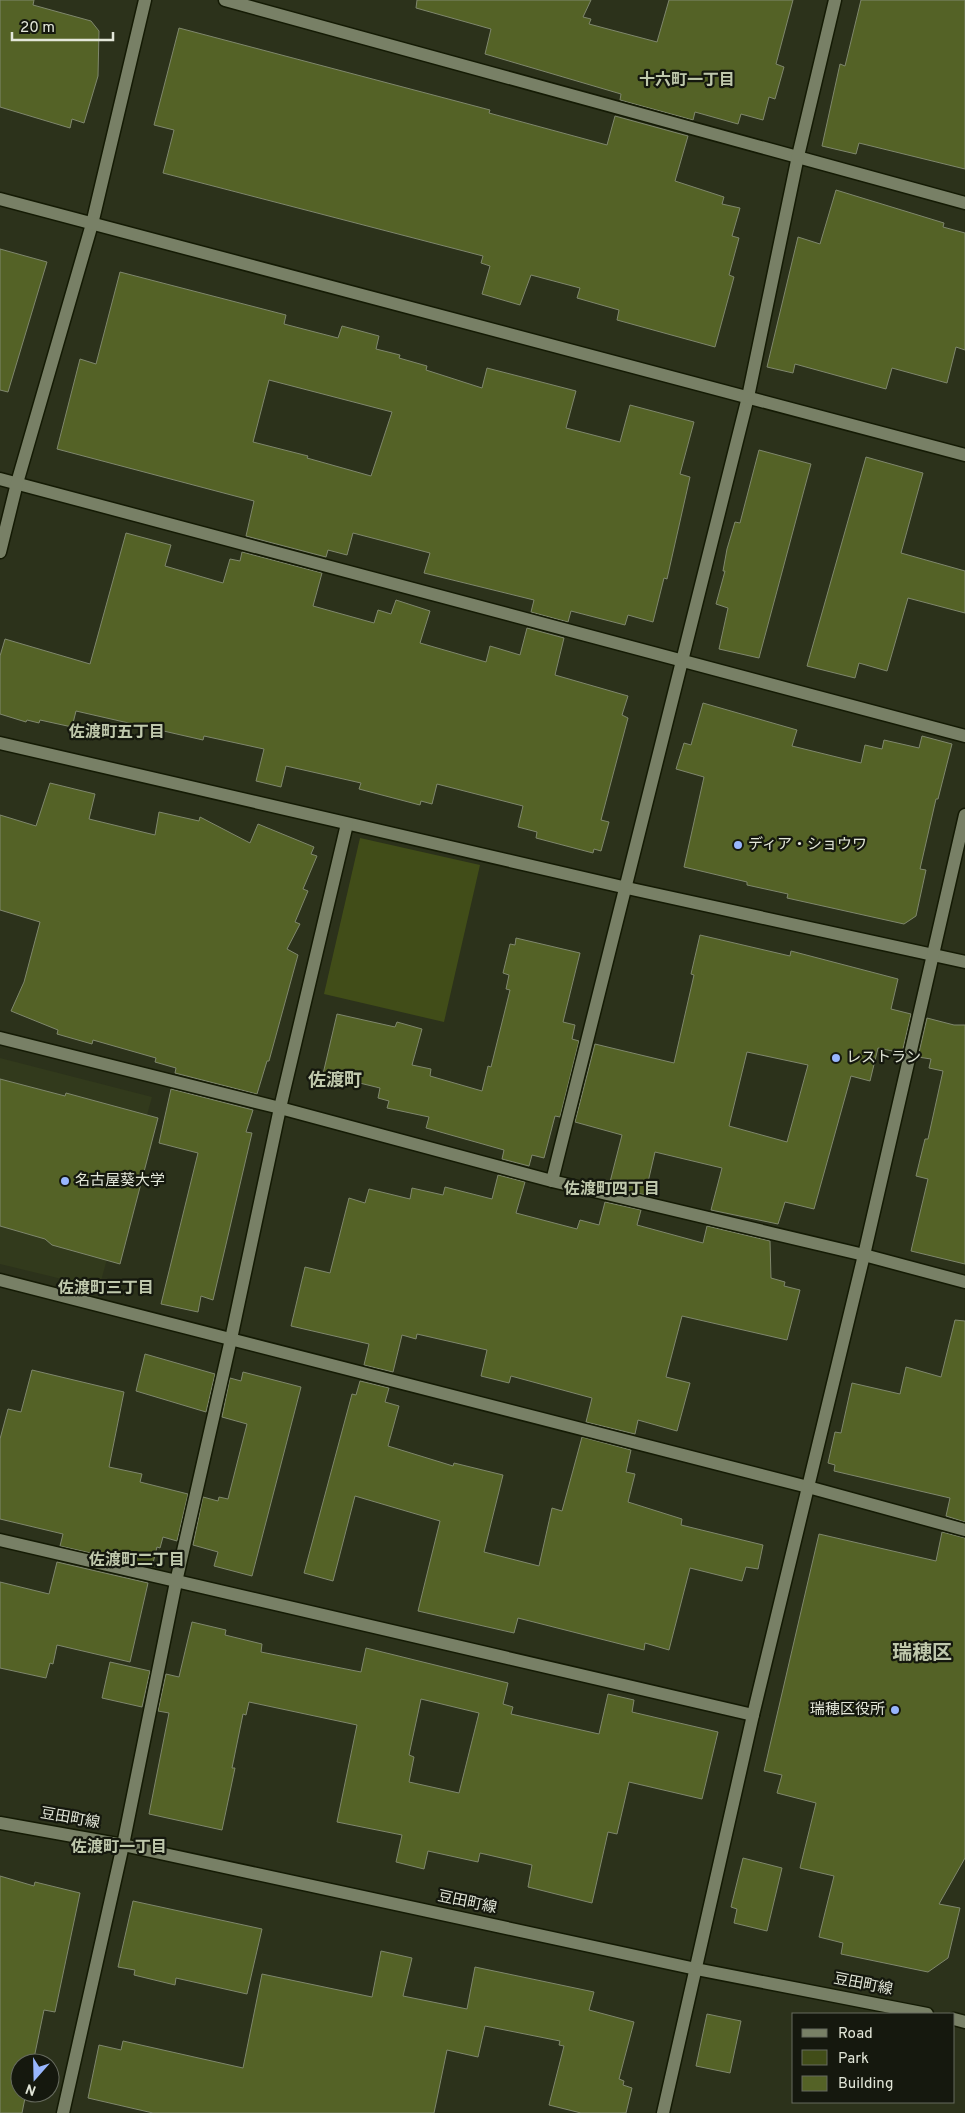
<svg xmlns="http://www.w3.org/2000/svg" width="965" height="2113" font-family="Overpass,'Noto Sans JP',sans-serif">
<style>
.built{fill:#323a1c}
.green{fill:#414d18}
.building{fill:#546226;stroke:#7f876d;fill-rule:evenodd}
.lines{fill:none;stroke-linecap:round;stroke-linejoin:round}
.minor-casing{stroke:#141a04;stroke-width:15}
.tertiary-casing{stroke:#141a04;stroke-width:15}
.minor{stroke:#788066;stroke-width:12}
.tertiary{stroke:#788066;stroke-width:12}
.poi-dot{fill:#98b6fd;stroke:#15180e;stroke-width:2}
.labels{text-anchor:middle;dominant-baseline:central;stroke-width:4.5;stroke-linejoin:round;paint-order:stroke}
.poi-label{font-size:15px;fill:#e3e7d9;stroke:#15180e;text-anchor:start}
.street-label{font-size:15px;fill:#e3e7d9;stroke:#15180e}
.neighbourhood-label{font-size:16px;font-weight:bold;fill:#bfc8ac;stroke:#15180e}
.quarter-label{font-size:18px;font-weight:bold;fill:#bfc8ac;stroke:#15180e}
.district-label{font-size:20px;font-weight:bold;fill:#bfc8ac;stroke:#15180e}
</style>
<rect width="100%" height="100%" fill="#2c321b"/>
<polygon class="built" points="0,1058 152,1097 99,1288 0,1264"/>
<polygon class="green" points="360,838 480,865 444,1022 324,994"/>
<g class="building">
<polygon points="0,0 34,0 33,5 91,21 99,31 98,76 84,123 72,119 70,128 0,107"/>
<polygon points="417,0 591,0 583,17 591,19 589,24 657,42 669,0 793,0 776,64 784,67 775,99 769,97 763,120 741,114 738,124 695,112 693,120 620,100 621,94 485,54 491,29 416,8"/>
<polygon points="861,0 965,0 965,169 859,143 856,154 822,146 840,64 845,66"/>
<polygon points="179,28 490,110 489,113 607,145 615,116 688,136 675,181 724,197 722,204 740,208 732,236 739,238 729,275 734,277 715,347 617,320 619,310 577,298 580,288 531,275 520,305 482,294 490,266 481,263 483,256 163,173 174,130 154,125"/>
<polygon points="836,190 944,223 943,227 965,233 965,350 956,347 947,383 892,368 886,389 795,364 793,373 767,367 798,237 820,244"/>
<polygon points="0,249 47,262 8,392 0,390"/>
<path d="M120,272L286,315L284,324L338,338L342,326L379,336L376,349L400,355L399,358L427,366L426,370L482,388L487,368L576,391L566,428L620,442L630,405L694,422L680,474L690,477L667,579L664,578L653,622L628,615L625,625L571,611L568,622L531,612L534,600L424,573L430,553L353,533L347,555L328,550L326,557L246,536L254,501L57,449L80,359L96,364ZM269,380L392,412L371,476L307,458L308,456L253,442Z"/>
<polygon points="759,450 811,464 759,658 719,649 728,608 716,604 725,571 723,571 727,549 735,522 740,523"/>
<polygon points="866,457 923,473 901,553 965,571 965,613 908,598 887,671 859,663 855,678 807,666"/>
<polygon points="126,533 171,545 165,566 223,583 230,559 240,561 242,552 322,573 313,606 374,623 378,610 391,614 396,600 430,611 420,643 486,662 490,646 520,655 527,628 564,638 555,675 628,696 622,715 628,718 601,820 609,822 601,851 594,849 593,853 536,838 537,832 518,827 523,806 437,784 432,804 421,801 420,805 359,789 361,783 286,766 281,787 256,781 264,749 204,736 203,740 76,711 72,727 40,720 39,723 27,720 26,722 0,714 0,656 5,639 90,664"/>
<polygon points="703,703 797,730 792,746 861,763 865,745 882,749 884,740 919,748 922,736 952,744 938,799 936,799 920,869 926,870 916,916 904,924 787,898 788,894 747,885 747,882 684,867 704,777 676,769 684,743 691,745"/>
<polygon points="50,783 95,794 89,819 155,835 159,812 199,821 200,817 250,843 258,824 314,847 311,854 317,856 303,889 308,891 295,922 300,924 287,949 298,955 269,1061 267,1061 257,1094 175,1073 176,1068 155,1062 156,1058 93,1040 92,1044 57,1034 58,1030 11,1011 24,982 40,922 0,910 0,815 36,826"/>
<path d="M700,935L790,956L791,951L898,979L891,1009L911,1014L902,1053L878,1048L870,1081L851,1076L814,1209L785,1202L778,1224L711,1210L722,1168L655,1152L645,1195L609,1186L622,1135L575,1122L595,1044L674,1063L694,975L691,974ZM747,1052L808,1065L787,1142L729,1126Z"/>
<polygon points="516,938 580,953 563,1022 575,1025 572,1039 579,1041 560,1117 555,1116 544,1158 532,1155 529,1166 502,1159 504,1150 426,1128 429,1117 387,1108 389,1101 378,1098 380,1088 323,1074 337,1014 395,1027 397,1022 422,1029 412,1065 431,1069 430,1076 482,1091 488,1066 491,1067 510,990 506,989 509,975 503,973 510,944 515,945"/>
<polygon points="927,1018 954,1025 965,1025 965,1264 911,1251 928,1179 916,1176 925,1139 928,1139 943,1071 929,1068 931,1059 918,1057"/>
<polygon points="0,1079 65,1096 66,1093 158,1118 120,1264 52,1245 45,1239 0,1226"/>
<polygon points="171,1089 253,1110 246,1132 252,1133 213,1300 201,1296 198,1312 161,1304 198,1153 159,1143"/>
<polygon points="498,1175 525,1182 516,1213 577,1229 580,1220 599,1225 605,1202 641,1210 637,1225 703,1243 707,1226 770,1241 771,1278 785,1282 784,1286 800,1290 787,1340 682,1316 666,1377 690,1383 677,1431 638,1420 635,1434 586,1422 592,1398 511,1376 509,1383 481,1376 487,1350 417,1334 416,1339 402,1335 393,1372 364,1365 369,1344 291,1326 305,1267 330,1273 349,1198 365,1203 369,1189 410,1199 412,1188 443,1195 445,1187 492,1199"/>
<polygon points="955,1320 965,1321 965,1522 946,1516 950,1498 834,1471 835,1465 828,1463 835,1432 841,1433 852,1383 900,1394 906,1367 941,1377"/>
<polygon points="145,1354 215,1374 206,1412 136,1391"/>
<polygon points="32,1370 124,1392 109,1467 142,1474 140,1482 188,1494 177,1541 163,1537 160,1548 157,1547 152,1567 60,1546 63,1534 0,1519 0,1439 8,1409 21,1412"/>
<polygon points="243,1372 301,1387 252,1576 214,1566 218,1552 193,1545 203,1497 218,1501 219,1497 228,1499 247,1424 222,1417 230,1378 241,1381"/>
<polygon points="360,1381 389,1388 385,1402 399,1406 388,1446 453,1466 454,1463 503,1475 484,1552 539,1566 552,1508 562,1511 582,1437 631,1450 626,1472 635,1474 628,1502 682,1519 681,1525 763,1545 758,1569 746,1567 742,1581 690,1568 669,1650 645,1643 644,1650 518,1618 514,1633 418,1611 440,1521 355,1496 333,1581 304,1573 352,1394 356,1395"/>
<polygon points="942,1532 965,1538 965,1858 939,1904 960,1908 948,1958 928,1972 841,1954 843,1943 819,1937 834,1876 800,1868 816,1803 777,1793 782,1775 764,1771 819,1534 936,1561"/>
<polygon points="57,1562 148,1583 130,1662 57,1645 53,1664 50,1663 46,1678 0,1668 0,1582 49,1594"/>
<path d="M192,1622L226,1630L225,1635L262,1644L261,1652L361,1672L366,1648L508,1683L503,1704L513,1707L511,1714L599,1734L608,1694L634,1700L632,1712L718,1732L702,1799L629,1782L617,1834L608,1832L592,1903L528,1887L532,1865L480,1853L478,1862L428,1851L424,1869L396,1862L402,1835L337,1822L357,1725L249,1702L246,1715L243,1714L232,1768H235L222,1830L149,1814L169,1713L158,1711L166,1674L179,1677ZM421,1699L479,1713L459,1793L409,1782L414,1757L409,1755Z"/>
<polygon points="110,1662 150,1671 142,1707 102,1698"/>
<polygon points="743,1858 782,1868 767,1931 734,1923 737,1909 731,1907"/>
<polygon points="0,1876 34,1886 35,1882 80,1893 55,2012 44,2010 33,2063 20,2063 20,2093 26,2093 22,2113 0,2113"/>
<polygon points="133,1901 262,1929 247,1994 176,1978 175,1985 134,1975 135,1970 118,1967"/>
<polygon points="381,1951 412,1958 403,1996 467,2009 475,1967 594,1992 589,2010 634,2022 619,2079 624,2081 623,2085 632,2088 626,2113 581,2113 549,2105 564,2046 559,2045 560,2041 485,2026 478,2057 447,2050 434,2113 153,2113 88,2098 99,2045 121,2050 123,2041 243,2068 262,1974 372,1997"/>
<polygon points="707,2014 741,2021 730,2073 696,2066"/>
</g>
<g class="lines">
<g class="minor-casing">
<g id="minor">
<polyline points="225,0 965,203"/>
<polyline points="0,479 965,736"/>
<polyline points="0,552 17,483 92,224 145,0"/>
<polyline points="0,743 627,888 965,962"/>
<polyline points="0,1038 280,1108 552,1181 864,1255 965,1282"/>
<polyline points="552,1181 748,397 798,156 835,0"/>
<polyline points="0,1280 808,1487 965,1530"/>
<polyline points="0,1540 753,1715"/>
<polyline points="63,2113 123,1845 176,1582 231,1339 280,1108 347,824"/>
<polyline points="663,2113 753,1715 864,1255 965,815"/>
</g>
</g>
<g class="tertiary-casing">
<g id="tertiary">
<polyline points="0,199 965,455"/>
<polyline points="0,1823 123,1845 696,1969 927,2014"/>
<polyline points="954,2019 965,2022"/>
</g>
</g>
<use href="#minor" class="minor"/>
<use href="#tertiary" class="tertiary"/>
</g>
<g class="poi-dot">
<circle cx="738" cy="845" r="5"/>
<circle cx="836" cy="1058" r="5"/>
<circle cx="65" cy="1181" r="5"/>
<circle cx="895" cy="1710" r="5"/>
</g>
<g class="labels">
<g class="poi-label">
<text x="748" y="845">ディア・ショウワ</text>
<text x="846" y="1058">レストラン</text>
<text x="75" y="1181">名古屋葵大学</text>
<text x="885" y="1710" text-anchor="end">瑞穂区役所</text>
</g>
<g class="street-label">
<text transform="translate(70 1819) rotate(10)">豆田町線</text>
<text transform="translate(467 1903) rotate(12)">豆田町線</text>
<text transform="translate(863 1985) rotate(11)">豆田町線</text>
</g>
<g class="neighbourhood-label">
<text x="687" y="81">十六町一丁目</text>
<text x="117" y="733">佐渡町五丁目</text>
<text x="612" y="1190">佐渡町四丁目</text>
<text x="106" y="1289">佐渡町三丁目</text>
<text x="137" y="1561">佐渡町二丁目</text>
<text x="119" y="1848">佐渡町一丁目</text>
</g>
<g class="quarter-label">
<text x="335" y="1081">佐渡町</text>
</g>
<g class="district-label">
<text x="922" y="1654">瑞穂区</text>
</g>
</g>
<rect x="792" y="2013" width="162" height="90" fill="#15180e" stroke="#676b5f"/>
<rect x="802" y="2029" width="25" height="8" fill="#788066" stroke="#676b5f"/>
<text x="838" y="2038" font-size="15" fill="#e3e7d9">Road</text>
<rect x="802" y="2050" width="25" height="15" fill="#414d18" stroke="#676b5f"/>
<text x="838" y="2063" font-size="15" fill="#e3e7d9">Park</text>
<rect x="802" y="2076" width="25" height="15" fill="#546226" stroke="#676b5f"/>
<text x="838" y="2088" font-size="15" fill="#e3e7d9">Building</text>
<g transform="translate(35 2078) rotate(200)"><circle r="24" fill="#15180e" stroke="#676b5f"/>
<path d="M0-4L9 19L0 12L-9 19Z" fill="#98b6fd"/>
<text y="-8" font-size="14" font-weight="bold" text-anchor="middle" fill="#e3e7d9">N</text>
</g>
<path d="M12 32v8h101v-8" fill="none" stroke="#e3e7d9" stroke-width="2.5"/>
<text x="20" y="32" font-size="15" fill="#e3e7d9" stroke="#15180e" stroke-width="4" paint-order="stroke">20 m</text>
</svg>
